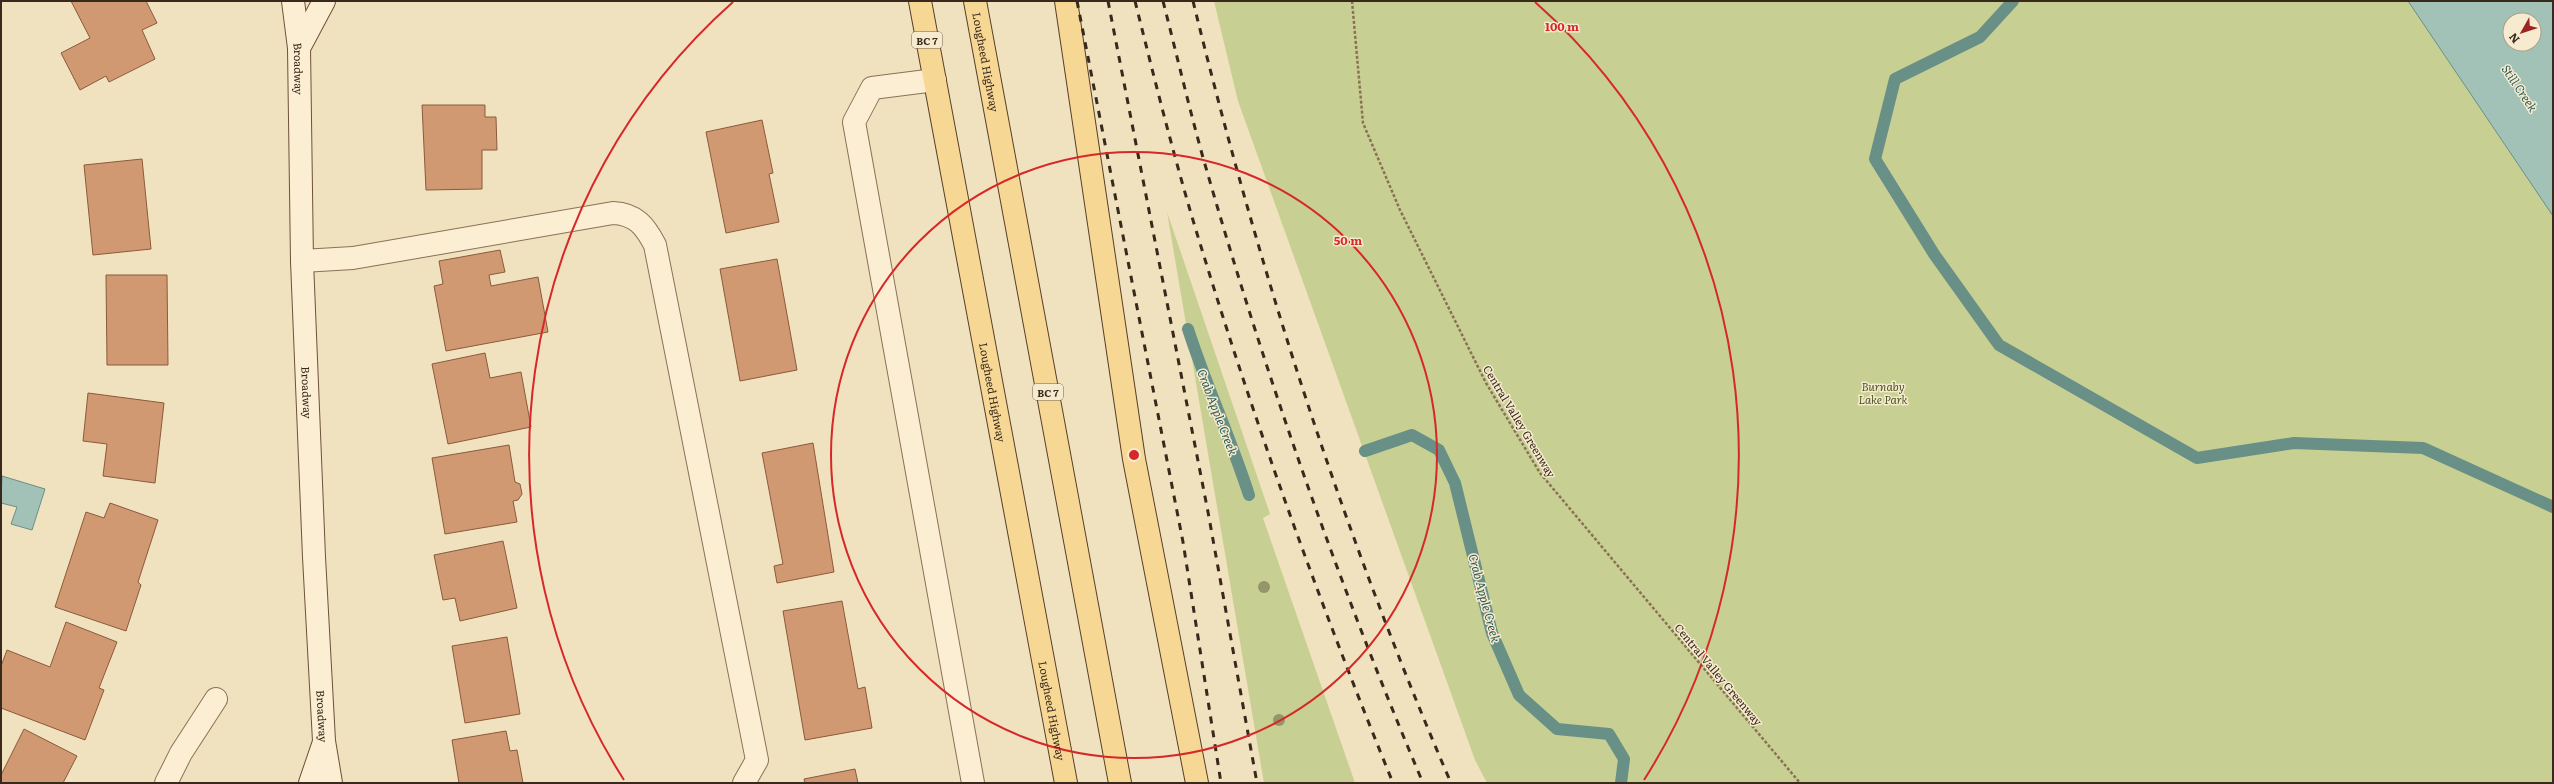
<svg xmlns="http://www.w3.org/2000/svg" width="2554" height="784" font-family="Literata,serif">
<style>
.green{fill:#c8cf92;fill-rule:evenodd}
.water{fill:#a2c2b8;stroke:#699086;fill-rule:evenodd}
.lines{fill:none;stroke-linecap:round;stroke-linejoin:round}
.stream{stroke:#699086;stroke-width:12}
.building{fill:#d19972;stroke:#8b5a3b}
.lane-casing{stroke:#8a7156;stroke-width:24}
.street-casing{stroke:#8a7156;stroke-width:24}
.secondary-casing{stroke:#6c523a;stroke-width:24}
.primary-casing{stroke:#573f2b;stroke-width:24}
.path{stroke:#8a7156;stroke-width:2.5;stroke-dasharray:3 2;stroke-linecap:butt}
.lane{stroke:#fbeed3;stroke-width:22}
.street{stroke:#fbeed3;stroke-width:22}
.secondary{stroke:#fbeed3;stroke-width:22}
.primary{stroke:#f7d794;stroke-width:22}
.rail{stroke:#39291c;stroke-width:3;stroke-dasharray:7 7;stroke-linecap:butt}
.tree{fill:#949568}
.ring{fill:none;stroke:#d62828;stroke-width:2}
.labels{text-anchor:middle;dominant-baseline:central;stroke-width:3;stroke-linejoin:round;paint-order:stroke}
.shield{fill:#f7ebcf;stroke:#726352;stroke-width:1}
.shield-label{font-size:10px;font-weight:bold;fill:#39291c}
.street-label{font-size:11px;fill:#39291c;stroke:#f7ebcf}
.park-label{font-size:11px;font-style:italic;fill:#495621;stroke:#f7ebcf}
.water-label{font-size:12px;font-style:italic;fill:#2a5956;stroke:#f7ebcf}
.centre{fill:#d62828;stroke:#f7ebcf;stroke-width:2}
.ring-label{font-size:12px;text-anchor:middle;font-weight:bold;fill:#d62828;stroke:#f7ebcf;stroke-width:3;stroke-linejoin:round;paint-order:stroke}
</style>
<rect width="100%" height="100%" fill="#f0e1bf"/>
<g class="green">
<path d="M1214,1H2553V783H1487L1475,760L1238,101ZM2510,20H2534V44H2510Z"/>
<polygon points="1167,212 1270,514 1263,518 1355,783 1264,783"/>
</g>
<g class="water">
<path d="M2408,1H2553V216ZM2510,20H2534V44H2510Z"/>
<polygon points="2,476 45,489 32,530 11,524 17,507 1,503"/>
</g>
<g class="lines">
<g class="stream">
<polyline points="2013,1 1980,37 1895,79 1875,159 1934,254 1999,345 2197,458 2294,443 2423,448 2553,507"/>
<path d="M1188,329C1206,385 1231,439 1249,495"/>
<polyline points="1365,451 1412,435 1439,450 1455,483 1492,633 1519,695 1557,729 1609,734 1624,759 1621,783"/>
</g>
</g>
<g class="building">
<polygon points="71,1 146,1 157,23 142,30 155,59 109,82 106,76 80,90 61,53 90,38"/>
<polygon points="422,105 485,105 485,117 496,117 497,150 482,150 482,189 426,190"/>
<polygon points="762,120 773,173 769,174 779,222 726,233 706,132"/>
<polygon points="142,159 151,249 93,255 84,165"/>
<polygon points="500,250 505,272 489,275 491,286 538,277 548,332 446,351 434,286 443,284 439,261"/>
<polygon points="777,259 797,370 740,381 720,269"/>
<polygon points="106,275 167,275 168,365 107,365"/>
<polygon points="485,353 490,378 521,372 531,427 448,444 432,364"/>
<polygon points="88,393 164,403 155,483 103,476 107,444 83,441"/>
<polygon points="813,443 834,572 777,583 774,566 783,564 762,453"/>
<polygon points="509,445 515,482 520,484 522,494 518,500 513,501 517,522 445,534 432,458"/>
<polygon points="110,503 158,520 138,582 141,585 126,631 55,607 86,512 104,518"/>
<polygon points="503,541 517,608 460,621 455,598 443,600 434,555"/>
<polygon points="842,601 858,689 865,687 872,728 805,740 783,611"/>
<polygon points="66,622 117,642 99,688 104,690 85,740 1,708 1,666 7,650 50,667"/>
<polygon points="507,637 520,714 465,723 452,646"/>
<polygon points="24,729 77,756 63,783 1,783 1,775"/>
<polygon points="506,731 510,751 517,750 523,783 459,783 452,740"/>
<polygon points="855,769 858,783 805,783 804,779"/>
</g>
<g class="lines">
<g class="lane-casing">
<g id="lane">
<path d="M302,261L353,258L613,213C636,214 645,226 655,245L757,760L744,783"/>
<polyline points="166,783 181,753 216,699"/>
</g>
</g>
<g class="street-casing">
<polyline id="street" points="935,80 872,88 854,122 973,783"/>
</g>
<g class="secondary-casing">
<g id="secondary">
<path id="s1" d="M293,1L299,48L302,261L314,557L324,741L331,783"/>
<polyline points="299,48 324,1"/>
<polyline points="310,783 323,745"/>
</g>
</g>
<g class="primary-casing">
<g id="primary">
<path id="s2" d="M920,1L1066,783"/>
<path id="s3" d="M975,1L1120,783"/>
<polyline points="1066,1 1134,459 1197,783"/>
</g>
</g>
<polyline class="path" points="1352,1 1363,123 1400,210 1486,383 1540,473 1800,783"/>
<use href="#lane" class="lane"/>
<use href="#street" class="street"/>
<use href="#secondary" class="secondary"/>
<use href="#primary" class="primary"/>
<g class="rail">
<polyline points="1077,1 1183,542 1221,783"/>
<polyline points="1108,1 1208,512 1257,783"/>
<path d="M1135,1C1156,85 1177,170 1203,253C1258,433 1322,609 1393,783"/>
<path d="M1163,1C1176,52 1188,103 1202,154C1263,368 1336,578 1423,783"/>
<path d="M1193,1C1258,267 1342,531 1451,783"/>
</g>
</g>
<g class="tree">
<circle cx="1264" cy="587" r="6"/>
<circle cx="1279" cy="720" r="6"/>
</g>
<g class="ring">
<circle cx="1134" cy="455" r="303"/>
<path d="M624 780A605 605 0 0 1 733 2M1535 2A605 605 0 0 1 1644 780"/>
</g>
<g class="labels">
<g class="shield">
<rect x="912" y="32" width="30" height="16" rx="3"/>
<rect x="1033" y="384" width="30" height="16" rx="3"/>
</g>
<g class="shield-label">
<text x="927" y="40">BC 7</text>
<text x="1048" y="392">BC 7</text>
</g>
<g class="street-label">
<text stroke="none"><textPath href="#s3" startOffset="62">Lougheed Highway</textPath></text>
<text stroke="none"><textPath href="#s1" startOffset="68">Broadway</textPath></text>
<text stroke="none"><textPath href="#s1" startOffset="392">Broadway</textPath></text>
<text stroke="none"><textPath href="#s2" startOffset="398">Lougheed Highway</textPath></text>
<text transform="translate(1520 421) rotate(59)">Central Valley Greenway</text>
<text transform="translate(1719 674) rotate(50)">Central Valley Greenway</text>
<text stroke="none"><textPath href="#s2" startOffset="722">Lougheed Highway</textPath></text>
<text stroke="none"><textPath href="#s1" startOffset="716">Broadway</textPath></text>
</g>
<g class="park-label">
<text x="1883" y="386">Burnaby<tspan x="1883" dy="13">Lake Park</tspan></text>
</g>
<g class="water-label">
<text transform="translate(2520 88) rotate(56)">Still Creek</text>
<text transform="translate(1218 412) rotate(69)">Crab Apple Creek</text>
<text transform="translate(1485 598) rotate(75)">Crab Apple Creek</text>
</g>
</g>
<circle cx="1134" cy="455" r="6" class="centre"/>
<g class="ring-label">
<text x="1562" y="31">100 m</text>
<text x="1348" y="245">50 m</text>
</g>
<rect width="2554" height="784" fill="none" stroke="#39291c" stroke-width="4"/>
<g transform="translate(2522 32) rotate(231)"><circle r="19" fill="#f7ebcf" stroke="#ab9d87"/>
<path d="M0-3L7 15L0 10L-7 15Z" fill="#9d2324"/>
<text y="-6" font-size="11" font-weight="bold" text-anchor="middle" fill="#39291c">N</text>
</g>
</svg>
